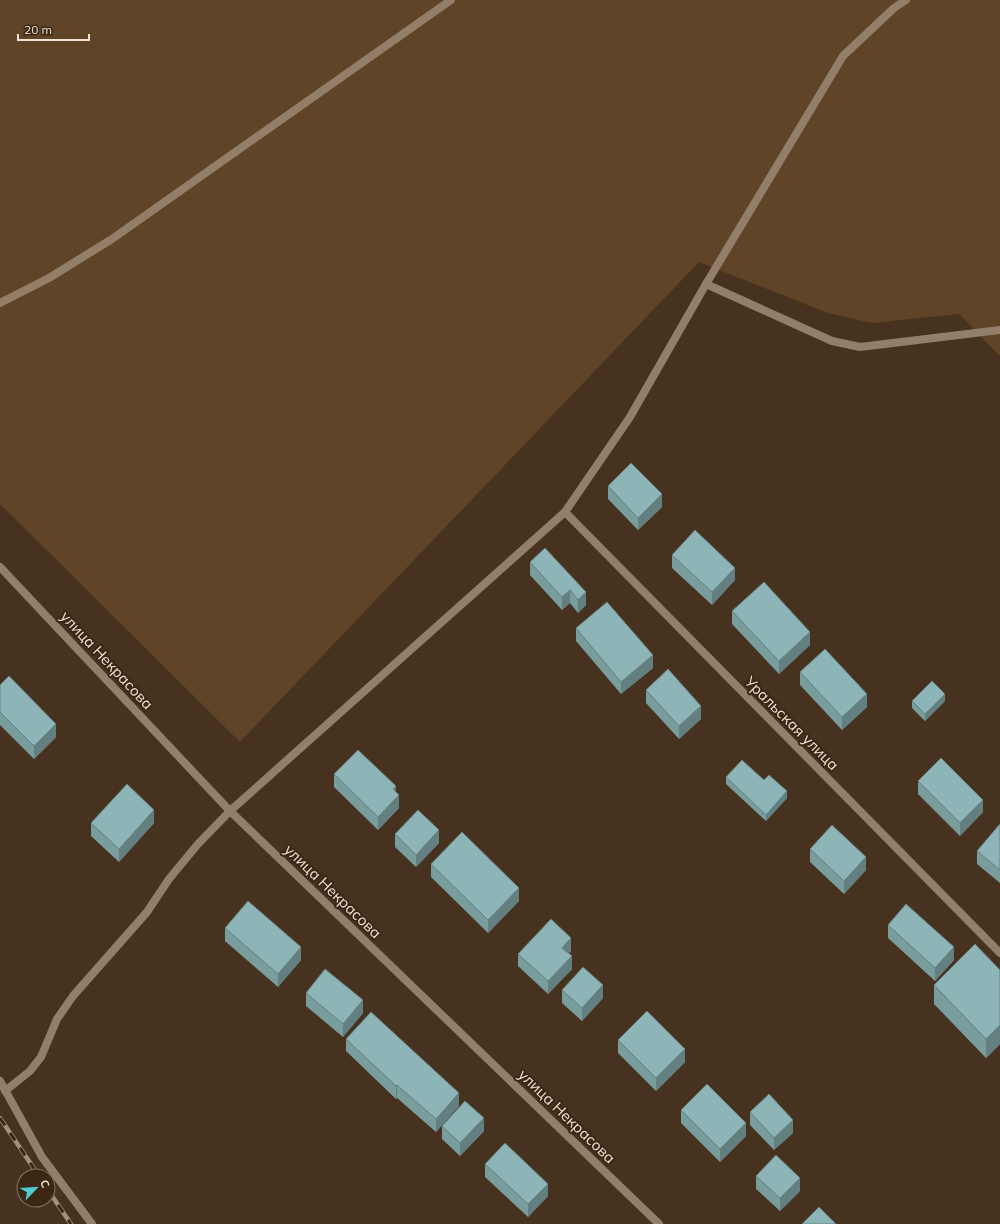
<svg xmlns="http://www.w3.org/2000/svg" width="1000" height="1224" font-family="Mulish,sans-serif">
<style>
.green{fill:#5f4427}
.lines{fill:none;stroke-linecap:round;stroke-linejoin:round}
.lane{stroke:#937e69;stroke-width:8}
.street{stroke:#937e69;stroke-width:8}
.rail-casing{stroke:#a09080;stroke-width:4.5}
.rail{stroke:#3b2814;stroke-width:3;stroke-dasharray:9;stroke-linecap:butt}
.wall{fill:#799c9d}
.shaded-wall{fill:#637f80}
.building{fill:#8db5b7;stroke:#637f80}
.labels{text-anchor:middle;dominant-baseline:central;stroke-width:4;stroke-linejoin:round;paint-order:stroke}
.street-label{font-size:15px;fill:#efe3d6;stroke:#3b2814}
</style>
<rect width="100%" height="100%" fill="#46321e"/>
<polygon class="green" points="0,0 1000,0 1000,356 959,314 872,323 828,313 699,262 240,742 0,504"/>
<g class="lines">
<g class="lane">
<polyline points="906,0 894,8 843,56 706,284 832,341 860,347 1000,330"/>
<polyline points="0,303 49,278 112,239 451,0"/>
<polyline points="0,1081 42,1157 92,1224"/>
<polyline points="5,1091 30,1071 41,1057 57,1019 73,996 147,912 169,879 198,844 230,811"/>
</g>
<g class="street">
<polyline points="565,512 1000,953"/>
<polyline points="0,567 230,811 659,1224"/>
<polyline points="230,811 565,512 630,417 706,284"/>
</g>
<g class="rail-casing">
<g id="rail">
<polyline points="0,1118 39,1176"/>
<polyline points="48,1190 71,1224"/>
</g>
</g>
<use href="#rail" class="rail"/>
</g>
<g class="wall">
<polygon points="608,486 662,507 638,530 608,499"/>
<polygon points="672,555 735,580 712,605 672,568"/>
<polygon points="530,562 586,592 586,605 578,613 570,603 562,610 530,575"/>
<polygon points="732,611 810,645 779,674 732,624"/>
<polygon points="576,628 653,668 621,694 576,641"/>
<polygon points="800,672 867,707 842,730 800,685"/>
<polygon points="0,685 56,737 34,759 0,725"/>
<polygon points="646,690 701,719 679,739 646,703"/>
<polygon points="912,701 945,701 925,721 912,708"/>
<polygon points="334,774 396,792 399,808 378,830 334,787"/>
<polygon points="726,777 764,780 787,798 766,821 726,784"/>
<polygon points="918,781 983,812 960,836 918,794"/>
<polygon points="91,823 154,823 119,862 91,836"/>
<polygon points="1000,824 1000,883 977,864 977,851"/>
<polygon points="395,834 439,843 416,867 395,847"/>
<polygon points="810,849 866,870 844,894 810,862"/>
<polygon points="431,864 519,901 488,933 431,877"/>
<polygon points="888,925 954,960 935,981 888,938"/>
<polygon points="225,928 301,960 278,987 225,941"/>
<polygon points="571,951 569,953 572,969 548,994 518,966 518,954"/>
<polygon points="1000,970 1000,1044 986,1058 934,1004 934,985"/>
<polygon points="562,990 603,998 582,1021 562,1003"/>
<polygon points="306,993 363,1013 343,1037 306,1006"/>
<polygon points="346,1039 459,1106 436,1132 397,1098 396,1099 346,1051"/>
<polygon points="618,1040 685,1062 656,1091 618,1053"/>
<polygon points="681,1110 746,1136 720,1162 681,1123"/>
<polygon points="750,1112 793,1133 774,1150 750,1125"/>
<polygon points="442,1126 484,1131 460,1156 442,1139"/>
<polygon points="485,1164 548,1196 528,1217 485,1177"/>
<polygon points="756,1176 800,1191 780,1211 756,1189"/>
</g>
<g class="shaded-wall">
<polygon points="662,494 662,507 638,530 638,518"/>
<polygon points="735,568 735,580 712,605 712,592"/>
<polygon points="570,590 570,603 562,610 562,597"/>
<polygon points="586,592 586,605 578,613 578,600"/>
<polygon points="810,632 810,645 779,674 779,661"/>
<polygon points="653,655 653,668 621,694 621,682"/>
<polygon points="867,694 867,707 842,730 842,717"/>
<polygon points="945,694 945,701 925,721 925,714"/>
<polygon points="701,706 701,719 679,739 679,726"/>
<polygon points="56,724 56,737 34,759 34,746"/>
<polygon points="396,786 396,799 399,795 399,808 378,830 378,817 393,789"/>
<polygon points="787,791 787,798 766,821 766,815"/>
<polygon points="983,800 983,812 960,836 960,823"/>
<polygon points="154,810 154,823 119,862 119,849"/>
<polygon points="439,830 439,843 416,867 416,855"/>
<polygon points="866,857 866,870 844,894 844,881"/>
<polygon points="519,888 519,901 488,933 488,920"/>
<polygon points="571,938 571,951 562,960 562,948"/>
<polygon points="301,947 301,960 278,987 278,974"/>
<polygon points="954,947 954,960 935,981 935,968"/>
<polygon points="572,956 572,969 548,994 548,981"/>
<polygon points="603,985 603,998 582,1021 582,1008"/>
<polygon points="363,1000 363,1013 343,1037 343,1024"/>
<polygon points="1000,1025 1000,1044 986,1058 986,1039"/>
<polygon points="685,1049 685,1062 656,1091 656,1078"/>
<polygon points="397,1085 397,1098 396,1099 396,1086"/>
<polygon points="459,1093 459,1106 436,1132 436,1119"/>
<polygon points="484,1118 484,1131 460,1156 460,1143"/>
<polygon points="793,1120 793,1133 774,1150 774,1138"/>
<polygon points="746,1123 746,1136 720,1162 720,1149"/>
<polygon points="800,1178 800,1191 780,1211 780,1198"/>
<polygon points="548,1184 548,1196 528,1217 528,1204"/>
</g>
<g class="building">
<polygon points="631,463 662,494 638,518 608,486"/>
<polygon points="695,530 735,568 712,592 672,555"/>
<polygon points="545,548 586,592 578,600 570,590 562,597 530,562"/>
<polygon points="764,582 810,632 779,661 732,611"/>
<polygon points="607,602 653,655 621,682 576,628"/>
<polygon points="825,649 867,694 842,717 800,672"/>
<polygon points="668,669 701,706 679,726 646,690"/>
<polygon points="9,676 56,724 34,746 0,712 0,685"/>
<polygon points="932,681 945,694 925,714 912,701"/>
<polygon points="358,750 396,786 393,789 399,795 378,817 334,774"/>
<polygon points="941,758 983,800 960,823 918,781"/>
<polygon points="742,760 764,780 769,775 787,791 766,815 726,777"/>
<polygon points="127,784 154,810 119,849 91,823"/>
<polygon points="418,810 439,830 416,855 395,834"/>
<polygon points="1000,824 1000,870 977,851"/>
<polygon points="832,825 866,857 844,881 810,849"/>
<polygon points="462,832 519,888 488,920 431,864"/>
<polygon points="248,901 301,947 278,974 225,928"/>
<polygon points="906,904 954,947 935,968 888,925"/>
<polygon points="551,919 571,938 562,948 572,956 548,981 518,954"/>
<polygon points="975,944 1000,970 1000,1025 986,1039 934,985"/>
<polygon points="583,967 603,985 582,1008 562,990"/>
<polygon points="325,969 363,1000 343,1024 306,993"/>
<polygon points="647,1011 685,1049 656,1078 618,1040"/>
<polygon points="371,1012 459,1093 436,1119 397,1085 396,1086 346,1039"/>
<polygon points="707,1084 746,1123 720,1149 681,1110"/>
<polygon points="769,1094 793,1120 774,1138 750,1112"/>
<polygon points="465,1101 484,1118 460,1143 442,1126"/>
<polygon points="505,1143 548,1184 528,1204 485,1164"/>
<polygon points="776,1155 800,1178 780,1198 756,1176"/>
<polygon points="819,1207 836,1224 802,1224"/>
</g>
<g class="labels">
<g class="street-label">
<text transform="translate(107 660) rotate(47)">улица Некрасова</text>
<text transform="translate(792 723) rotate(45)">Уральская улица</text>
<text transform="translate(333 891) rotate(44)">улица Некрасова</text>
<text transform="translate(567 1116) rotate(44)">улица Некрасова</text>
</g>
</g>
<g transform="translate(36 1188) rotate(65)"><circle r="19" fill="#3b2814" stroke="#837362"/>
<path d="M0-3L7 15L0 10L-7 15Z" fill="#51ccd2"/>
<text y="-6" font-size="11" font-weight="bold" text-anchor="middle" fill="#efe3d6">С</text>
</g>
<path d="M18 34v6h71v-6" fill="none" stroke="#efe3d6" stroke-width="2"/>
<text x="24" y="34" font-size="12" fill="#efe3d6" stroke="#3b2814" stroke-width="3" paint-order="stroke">20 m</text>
</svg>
